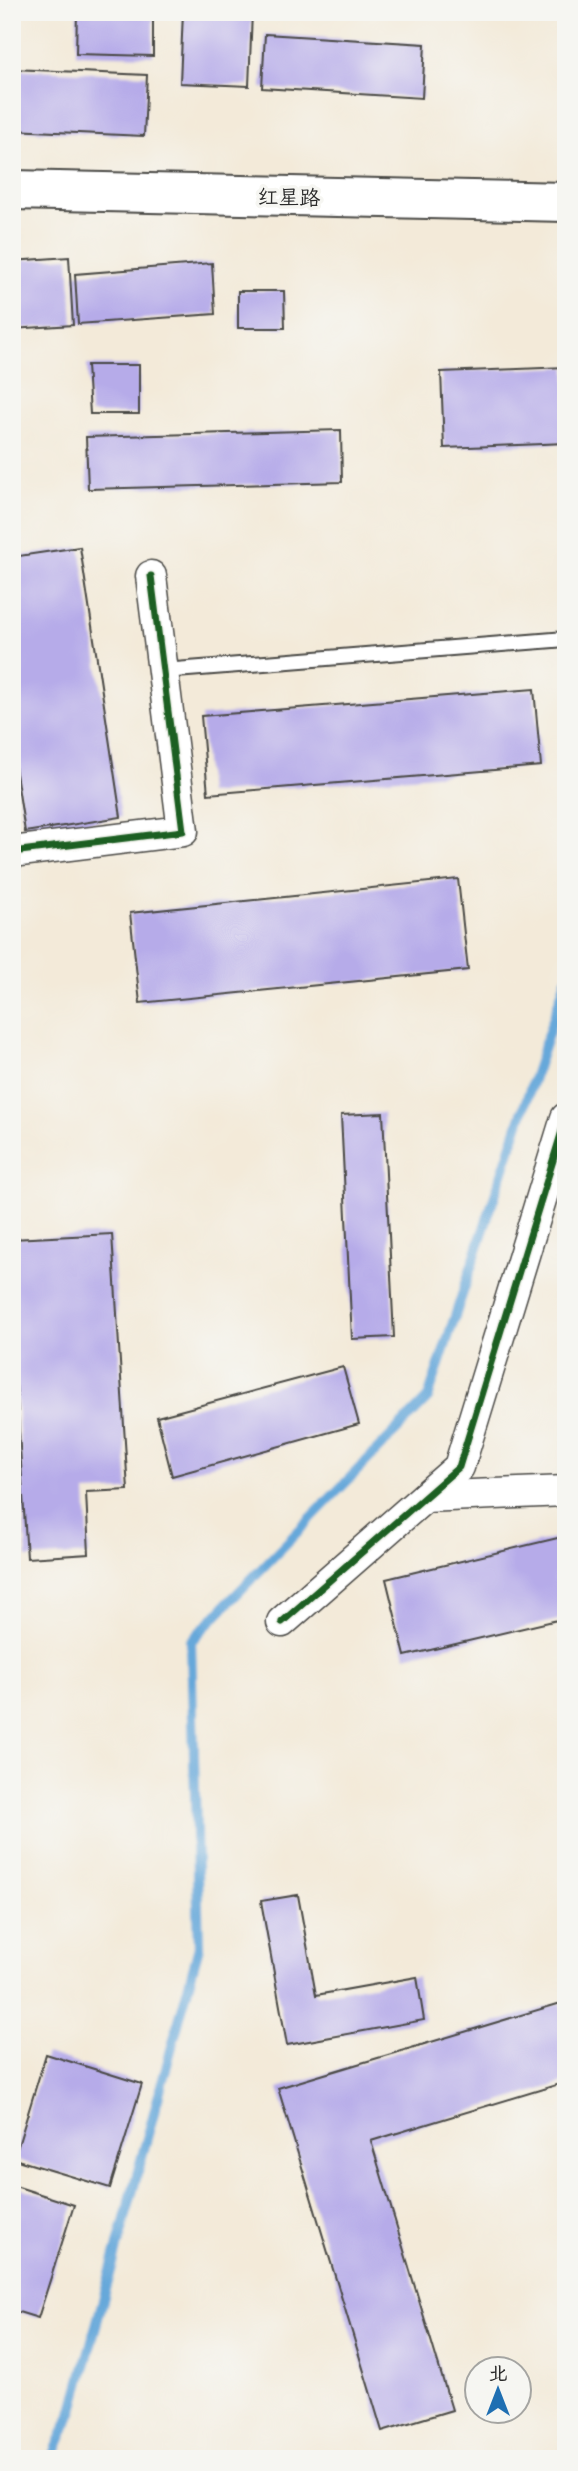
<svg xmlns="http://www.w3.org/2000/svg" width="578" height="2471" font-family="Mali,'LXGW WenKai TC',sans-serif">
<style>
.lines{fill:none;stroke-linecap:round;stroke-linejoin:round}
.stream{stroke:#66a8da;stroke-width:10}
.building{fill:#b6abe9}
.service-casing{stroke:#494845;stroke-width:18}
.minor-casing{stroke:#494845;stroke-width:33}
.trunk-casing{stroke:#494845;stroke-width:42}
.service{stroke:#fff;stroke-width:14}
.minor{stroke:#fff;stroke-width:30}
.trunk{stroke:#fff;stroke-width:38}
.cycleway-casing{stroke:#f6f6f2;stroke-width:11}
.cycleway{stroke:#1b5e20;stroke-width:7}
.labels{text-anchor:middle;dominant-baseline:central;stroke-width:7;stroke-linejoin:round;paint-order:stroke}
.street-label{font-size:21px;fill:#2b2b2b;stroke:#f6f6f2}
</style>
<rect width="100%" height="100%" fill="#f6f6f2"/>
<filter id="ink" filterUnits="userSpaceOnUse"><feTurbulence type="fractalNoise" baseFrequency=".0143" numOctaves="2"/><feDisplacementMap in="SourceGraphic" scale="14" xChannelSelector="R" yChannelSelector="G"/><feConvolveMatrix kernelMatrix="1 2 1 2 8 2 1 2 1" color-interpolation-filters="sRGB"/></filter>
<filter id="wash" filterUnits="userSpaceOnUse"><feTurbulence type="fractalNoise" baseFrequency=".00686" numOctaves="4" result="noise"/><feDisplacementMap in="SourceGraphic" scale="28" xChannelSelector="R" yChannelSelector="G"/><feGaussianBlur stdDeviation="1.57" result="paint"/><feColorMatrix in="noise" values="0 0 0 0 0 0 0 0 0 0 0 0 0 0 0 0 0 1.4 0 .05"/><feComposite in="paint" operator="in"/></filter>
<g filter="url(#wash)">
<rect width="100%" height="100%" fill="#f3ead9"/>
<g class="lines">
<polyline class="stream" points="52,2459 73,2410 199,1947 191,1641 428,1398 566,980"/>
</g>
<g id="blocks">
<g class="building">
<polygon points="77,12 153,12 153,56 76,54"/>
<polygon points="183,12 252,12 249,86 180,83"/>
<polygon points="265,34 425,44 422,98 262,88"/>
<polygon points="12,69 147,75 144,136 12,130"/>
<polygon points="69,257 73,325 12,329 12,261"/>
<polygon points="212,263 215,314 78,324 75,274"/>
<polygon points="238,291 284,291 285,328 238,328"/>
<polygon points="87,365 139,365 139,414 90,414"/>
<polygon points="566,367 566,443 444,448 441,372"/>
<polygon points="341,430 342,482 88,489 86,437"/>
<polygon points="80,547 121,817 25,832 12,747 12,557"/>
<polygon points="534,689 541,766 208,794 201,716"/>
<polygon points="458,879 468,970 140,1003 130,913"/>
<polygon points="383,1113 394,1337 352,1339 341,1115"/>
<polygon points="112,1234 128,1490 86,1492 89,1554 27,1558 12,1320 12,1239"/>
<polygon points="343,1367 359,1424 172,1476 157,1417"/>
<polygon points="566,1536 566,1618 405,1656 386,1579"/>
<polygon points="298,1895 316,1995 417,1977 424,2020 287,2045 261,1901"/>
<polygon points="561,2003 566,2020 566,2082 371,2141 452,2410 382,2431 278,2088"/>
<polygon points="46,2054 142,2084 110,2188 14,2159"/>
<polygon points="12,2185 74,2205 38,2318 12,2310"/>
</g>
</g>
</g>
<g filter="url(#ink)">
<use href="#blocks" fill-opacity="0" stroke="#494845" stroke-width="2"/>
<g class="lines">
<g class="service-casing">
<polyline id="service" points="163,671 566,639"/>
</g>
<g class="minor-casing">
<g id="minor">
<polyline points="12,852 183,831 151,576"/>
<polyline points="425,1497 566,1491"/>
<polyline points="282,1622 459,1467 566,1118"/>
</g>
</g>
<g class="trunk-casing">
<polyline id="trunk" points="12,190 566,202"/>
</g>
<use href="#service" class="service"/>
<use href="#minor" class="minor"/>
<use href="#trunk" class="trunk"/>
<g class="cycleway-casing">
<g id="cycleway">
<polyline points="12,852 183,831 151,576"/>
<polyline points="282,1622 459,1467 566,1118"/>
</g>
</g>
<use href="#cycleway" class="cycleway"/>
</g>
</g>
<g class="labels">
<g class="street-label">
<text transform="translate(289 196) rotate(1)">红星路</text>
</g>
</g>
<rect width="578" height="2471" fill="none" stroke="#f6f6f2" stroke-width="42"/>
<g transform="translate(498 2390)"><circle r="33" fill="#f6f6f2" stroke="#a5a5a2" stroke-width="2"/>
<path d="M0-5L12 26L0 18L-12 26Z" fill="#1f6fb2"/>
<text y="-10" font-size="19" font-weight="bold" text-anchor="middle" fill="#2b2b2b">北</text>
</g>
</svg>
